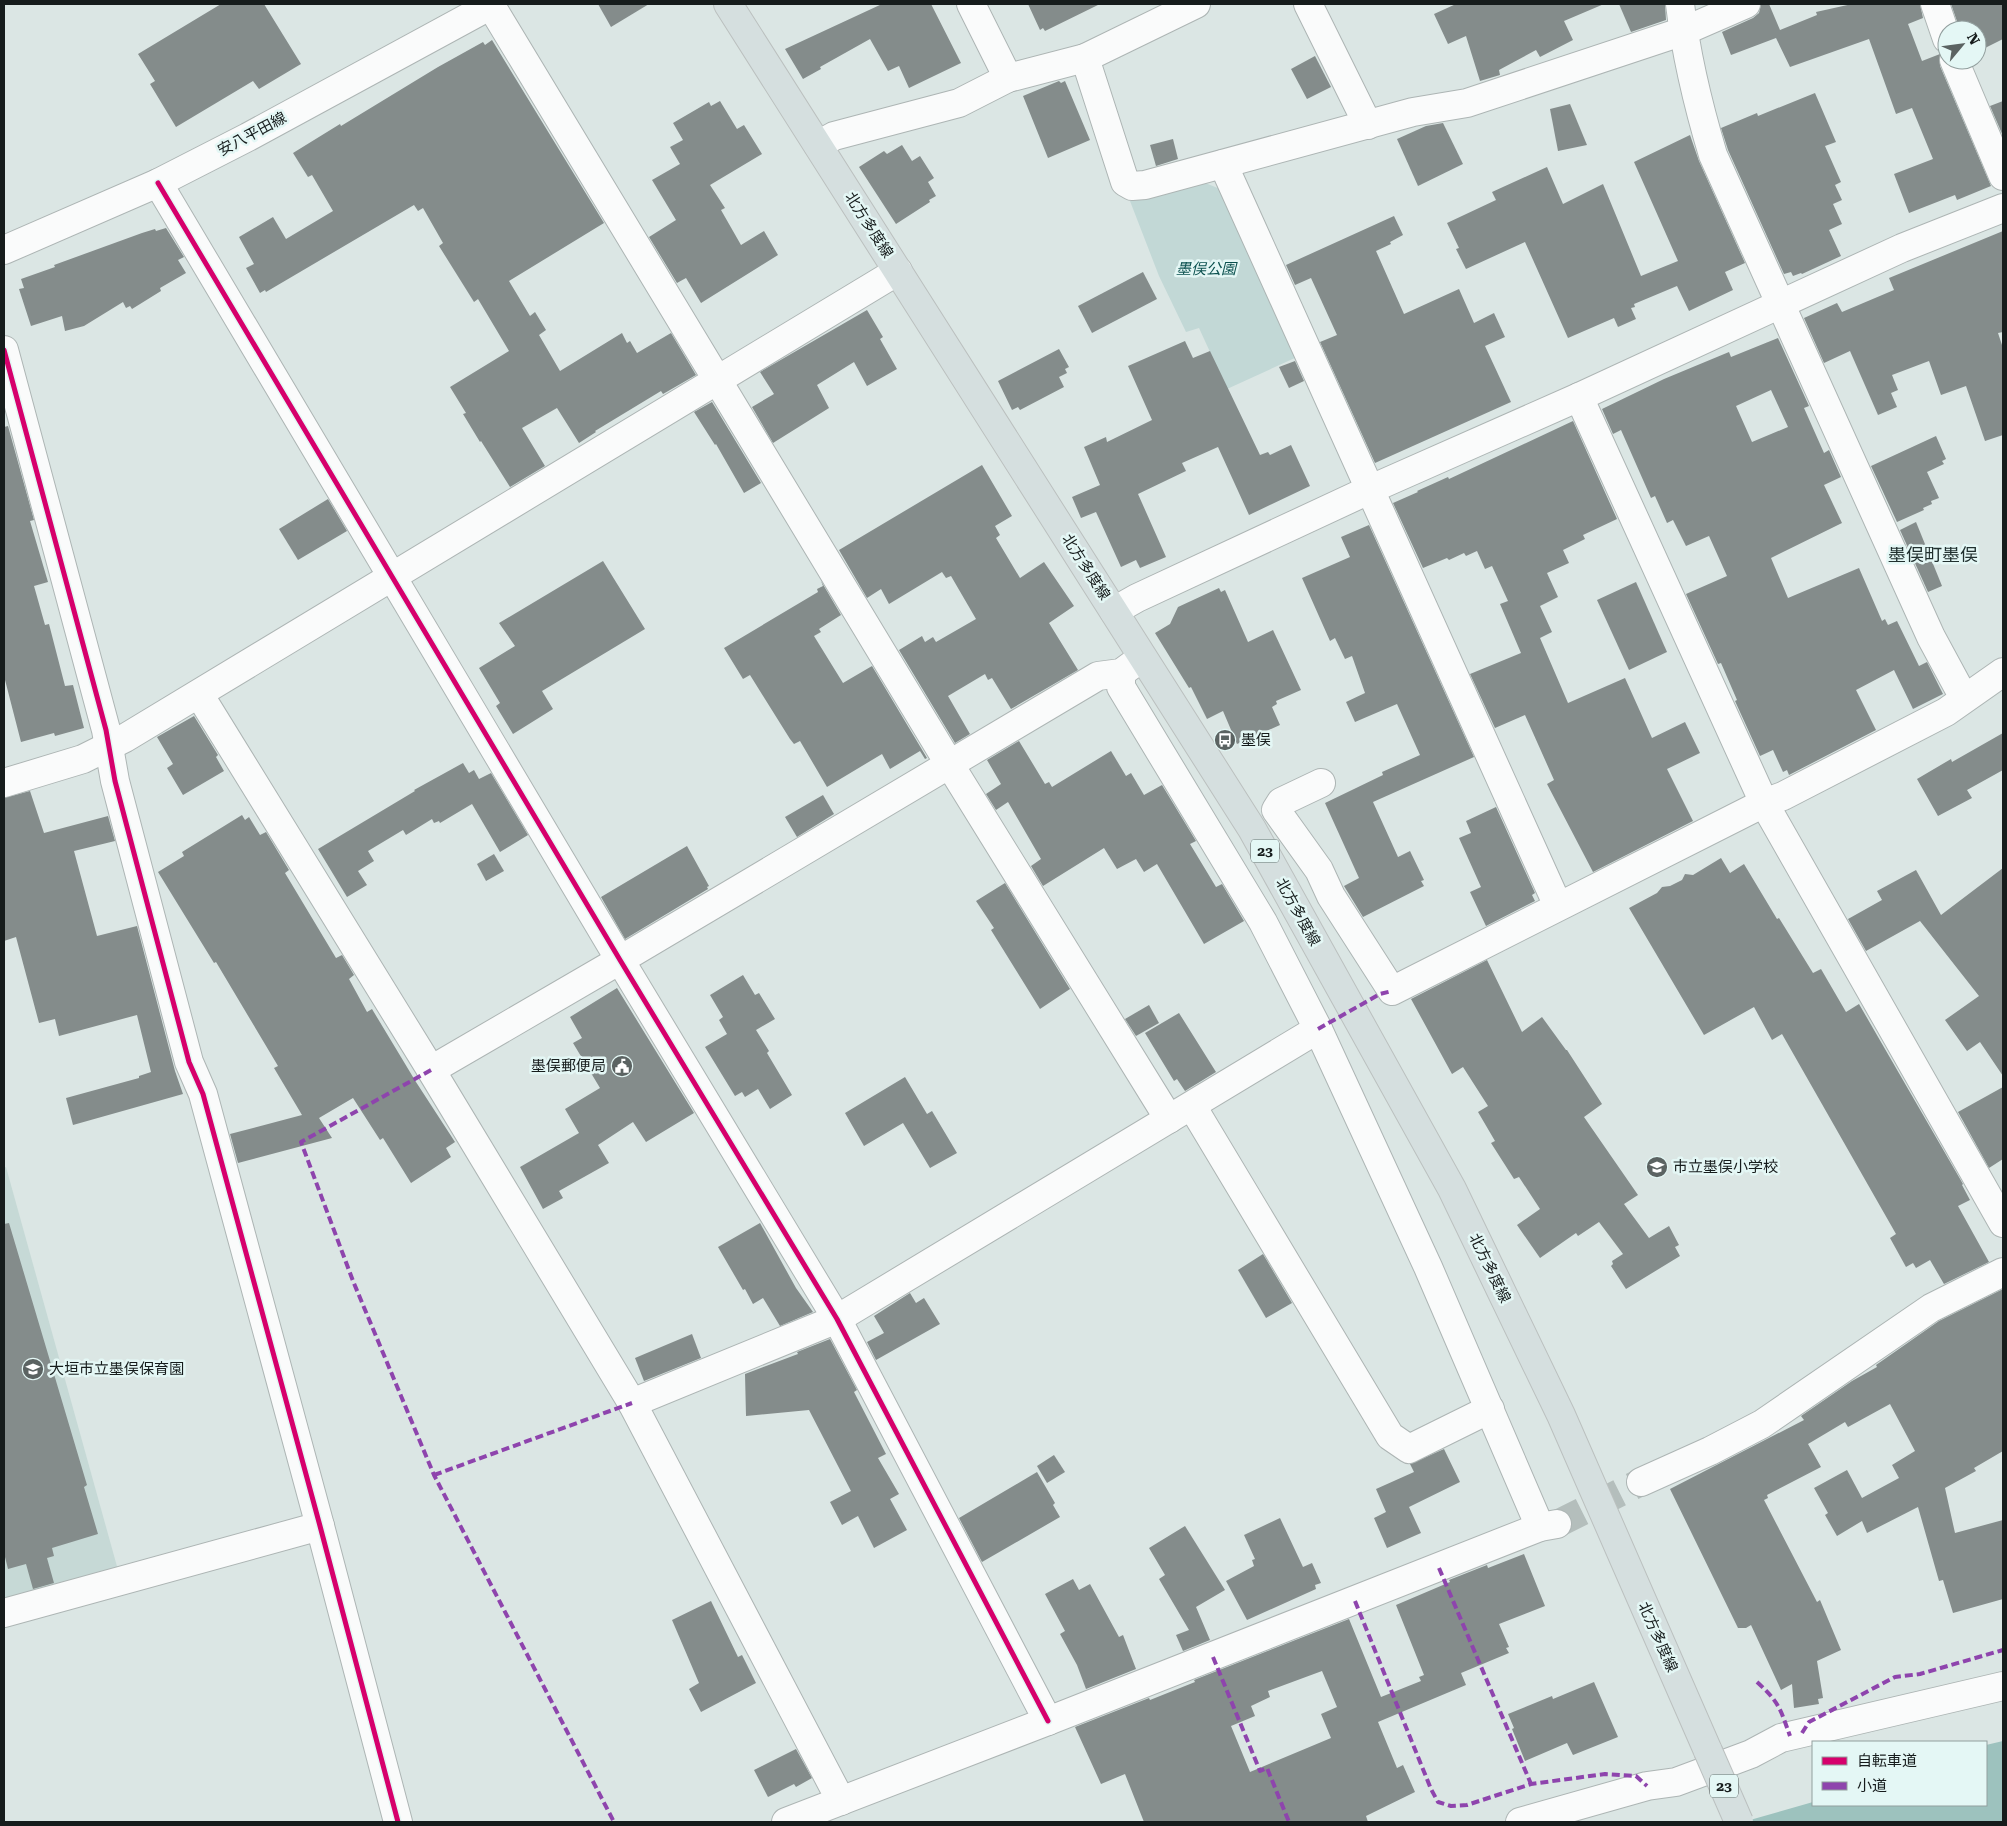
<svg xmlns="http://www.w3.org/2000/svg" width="2007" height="1826" font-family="'Roboto Serif','Noto Sans JP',serif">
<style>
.built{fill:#c6d9d6}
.green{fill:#c2d8d6}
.water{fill:#9dc2be}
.building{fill:#848c8b;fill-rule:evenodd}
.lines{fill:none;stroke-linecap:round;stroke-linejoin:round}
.street-tunnel{stroke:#b4bebc;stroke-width:28;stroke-dasharray:28 14;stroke-linecap:butt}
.street-casing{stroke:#adb5b4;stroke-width:30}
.secondary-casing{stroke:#adb5b4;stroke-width:30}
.primary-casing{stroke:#bbc0bf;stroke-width:30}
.street{stroke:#fafbfb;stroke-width:28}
.secondary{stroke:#fafbfb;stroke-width:28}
.primary{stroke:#d5dfdf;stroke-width:28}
.primary-bridge-casing{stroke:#bbc0bf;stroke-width:30;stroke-linecap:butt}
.primary-bridge{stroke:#d5dfdf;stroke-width:28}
.quiet{stroke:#8e44ad;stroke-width:4;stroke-dasharray:8 4;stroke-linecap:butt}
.cycleway-casing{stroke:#e4f7f5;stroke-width:8}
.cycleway{stroke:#d6006c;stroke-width:5}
.labels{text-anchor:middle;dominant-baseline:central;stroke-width:5;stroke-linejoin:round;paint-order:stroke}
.shield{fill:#e4f7f5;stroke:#545e5d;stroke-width:1}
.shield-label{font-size:14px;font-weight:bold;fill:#161c1c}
.street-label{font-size:15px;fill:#161c1c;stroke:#e4f7f5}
.park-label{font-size:15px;font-style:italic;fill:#0b514f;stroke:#e4f7f5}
.poi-label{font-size:15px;fill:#161c1c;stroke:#e4f7f5;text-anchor:start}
.quarter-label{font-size:18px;fill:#21302f;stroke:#e4f7f5}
</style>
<rect width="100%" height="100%" fill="#dbe6e4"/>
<polygon class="built" points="6,1167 118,1570 4,1601 4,1168"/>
<polygon class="green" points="1203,182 1220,189 1297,357 1227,389 1199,328 1186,332 1159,276 1130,201"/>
<polygon class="water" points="2003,1741 2003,1822 1743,1822 1813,1802 1813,1805 1986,1805 1986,1745"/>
<g class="building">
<polygon points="221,4 264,4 301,64 259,89 253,81 176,127 150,84 155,81 138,54"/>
<polygon points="598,4 649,4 611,27"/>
<polygon points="882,4 931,4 961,63 909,88 899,66 888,71 870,39 820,67 821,69 803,79 785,49"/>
<polygon points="1028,4 1100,4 1045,31 1043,28 1040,30"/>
<polygon points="1456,4 1604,4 1564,21 1573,40 1540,57 1536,50 1499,70 1500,75 1480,81 1466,36 1448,44 1434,14"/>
<polygon points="1619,4 1665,4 1666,20 1631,32"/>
<polygon points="1761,4 1769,4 1780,30 1817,15 1816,12 1852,4 1920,4 1923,18 1908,24 1922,61 1940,54 1940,66 1991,186 1957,200 1955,195 1909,213 1894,174 1933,159 1912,108 1896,114 1869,39 1790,67 1776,38 1731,55 1722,32 1753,18 1759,13"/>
<polygon points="1951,4 2003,4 2003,39 1977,52 1977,30 1960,30"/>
<polygon points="492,40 604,223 509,281 530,316 535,312 546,330 539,335 560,371 622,333 627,343 630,341 637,353 671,333 696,375 663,394 661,391 595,431 596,432 579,443 557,408 522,428 545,466 510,487 481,441 480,442 463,414 466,413 450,387 509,351 478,299 474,302 439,246 443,243 423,208 418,211 414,205 266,292 265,290 260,293 246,268 254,264 239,237 273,217 286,239 333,211 312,175 308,177 293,153 340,124 341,126 438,67 483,42 485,45"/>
<polygon points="1315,56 1331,87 1307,99 1291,69"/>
<polygon points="1059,81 1061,83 1065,81 1090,140 1048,158 1023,96"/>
<polygon points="1815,93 1836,142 1825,146 1841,182 1835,185 1842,200 1833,204 1842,224 1829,230 1841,256 1802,274 1801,273 1793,276 1791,272 1784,274 1728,150 1721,128 1757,113 1758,116"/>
<polygon points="720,101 737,129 744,125 762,154 710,185 725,208 721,210 741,245 764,231 778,255 701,303 686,278 677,283 649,237 676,220 652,180 680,164 670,147 683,140 673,123 709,102 711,106"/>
<polygon points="2003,101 2003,136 1990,106"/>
<polygon points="1570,104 1587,145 1558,151 1550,109"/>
<polygon points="1443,123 1463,164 1418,186 1397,139 1426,126"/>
<polygon points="1690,135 1699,161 1745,263 1725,272 1733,290 1689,311 1677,286 1634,304 1635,307 1631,308 1636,319 1618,327 1614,318 1568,338 1525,242 1466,269 1456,249 1459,248 1447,223 1496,200 1492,192 1547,167 1563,204 1603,184 1641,276 1678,261 1634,162"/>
<polygon points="1173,139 1178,159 1156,166 1150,145"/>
<polygon points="902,145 912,161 920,156 934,178 928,182 936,196 929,200 930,202 896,224 859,167 884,151 887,154"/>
<polygon points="1394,216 1403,235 1390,242 1391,244 1376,251 1404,314 1459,289 1474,323 1494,313 1505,337 1485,346 1511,402 1375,463 1320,342 1337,335 1311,278 1295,285 1286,265"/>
<polygon points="166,228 184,257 178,260 186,273 160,288 161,291 132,309 130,306 126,308 123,302 84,326 65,331 62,316 31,326 19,289 24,288 21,279 55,267 54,265 142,233 155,229 156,231"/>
<polygon points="2003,231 2003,332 1998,333 2003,348 2003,435 1985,441 1966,386 1941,395 1929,361 1892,375 1898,390 1891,393 1897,407 1878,415 1850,351 1824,363 1804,318 1837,303 1842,312 1894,290 1889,278"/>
<polygon points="1143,272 1157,299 1092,333 1078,306"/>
<polygon points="867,310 883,337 880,339 897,369 867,386 854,362 817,385 829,408 773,443 752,407 774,394 760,372"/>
<path d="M1778,338L1809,406L1804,408L1824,453L1829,450L1841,477L1824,485L1842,523L1771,558L1788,598L1859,568L1882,621L1885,619L1888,625L1897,621L1919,666L1927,662L1943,694L1913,709L1894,670L1856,690L1876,730L1789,775L1787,770L1783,772L1773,750L1760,756L1735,701L1737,700L1721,663L1718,664L1686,594L1727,576L1709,536L1686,546L1673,520L1667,523L1655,496L1651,498L1621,430L1613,434L1602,409L1664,379L1729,352L1731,357ZM1771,390L1788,427L1752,442L1736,406Z"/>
<polygon points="1185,341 1193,358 1210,351 1260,455 1268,452 1270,455 1291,445 1310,486 1249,515 1218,447 1182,463 1186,471 1138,494 1166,557 1140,568 1136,560 1121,567 1096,512 1081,518 1072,497 1100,485 1084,447 1106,437 1107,442 1152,420 1128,366"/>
<polygon points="1059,349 1069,367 1065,369 1067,373 1059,377 1064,387 1020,410 1018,407 1012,410 998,381"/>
<polygon points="1295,361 1304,381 1289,388 1279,367"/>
<polygon points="712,402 761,483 744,493 716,444 715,445 694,412"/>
<polygon points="1573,421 1617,519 1583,535 1585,539 1563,550 1569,563 1547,573 1558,597 1540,606 1552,632 1540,638 1568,703 1625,678 1652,738 1685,722 1700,753 1667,769 1693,821 1593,872 1547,784 1554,780 1525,715 1495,728 1470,674 1521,653 1500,604 1508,601 1492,566 1485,569 1477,551 1466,556 1464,553 1449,560 1447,558 1423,568 1393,503 1418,492 1417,491 1448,477 1449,479"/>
<polygon points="8,426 34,520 30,521 48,582 34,586 45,625 49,624 65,686 73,685 84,728 55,736 54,733 21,742 4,676 4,427"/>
<polygon points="1936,436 1946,459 1942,461 1944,464 1927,472 1939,498 1931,501 1932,504 1923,508 1924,510 1897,522 1871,466"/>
<polygon points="982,465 1012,516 995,526 1000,535 996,538 1020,578 1044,562 1074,606 1049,623 1078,670 1011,709 992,678 988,680 985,674 948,696 970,734 955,743 899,650 922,636 925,642 933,637 936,642 976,619 951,576 946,578 942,572 889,604 881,589 867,598 839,550"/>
<polygon points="328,499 347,531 298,560 279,529"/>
<polygon points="1916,522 1942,586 1928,592 1900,530"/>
<polygon points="1369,525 1474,757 1373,802 1398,857 1410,851 1424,880 1421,881 1424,886 1363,917 1344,886 1359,878 1325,803 1383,775 1382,772 1420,755 1397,704 1355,722 1346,702 1365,693 1352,656 1345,659 1335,638 1330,641 1302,578 1350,557 1341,537"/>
<polygon points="603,561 645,629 542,691 553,709 513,734 496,706 500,703 479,668 515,646 499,623"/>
<polygon points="821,581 841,615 819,629 821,632 814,636 843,683 872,666 927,758 925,759 920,751 890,769 882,754 827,787 800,741 794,744 790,739 750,675 743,679 724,648 818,592 817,589 823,586"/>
<polygon points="1636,582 1667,652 1629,670 1597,600"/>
<polygon points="1219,588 1221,592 1225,590 1248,642 1273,630 1301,690 1276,701 1277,704 1272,707 1280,725 1237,744 1223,711 1207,719 1191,687 1189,688 1155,633 1170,624 1178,607"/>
<polygon points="194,716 218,755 216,757 224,771 183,795 167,768 173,764 157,737"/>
<polygon points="2003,733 2003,770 1967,790 1972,798 1938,816 1917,779 1951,759 1952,762"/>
<polygon points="1019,741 1045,784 1049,782 1052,787 1111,751 1126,776 1131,773 1144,795 1162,785 1196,841 1190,844 1216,887 1222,884 1244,921 1204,944 1157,864 1144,872 1136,859 1117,869 1104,848 1043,886 1031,866 1041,859 1008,802 996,810 986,794 1001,784 987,760"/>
<polygon points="463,763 469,773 474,770 479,779 491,773 528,835 500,852 472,804 440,823 439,821 434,823 432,819 406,835 403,830 368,851 374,861 358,871 367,885 347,897 318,849 415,791 414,790"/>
<polygon points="30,791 44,833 108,816 115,841 74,851 97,936 137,926 175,1071 183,1094 73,1125 66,1098 139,1078 139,1076 151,1072 137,1015 59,1036 55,1019 39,1023 16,937 4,941 4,798"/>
<polygon points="823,795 834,814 797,837 785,817"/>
<polygon points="1496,807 1535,893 1532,895 1535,901 1486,926 1470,892 1481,887 1459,838 1471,833 1466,821"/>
<polygon points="242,815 245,820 249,817 260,835 266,832 289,870 285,873 336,958 342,955 354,975 349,979 367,1012 372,1009 416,1082 455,1142 446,1148 451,1157 411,1183 383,1138 380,1140 353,1098 319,1118 332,1138 238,1163 230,1134 302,1115 274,1068 278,1066 216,962 214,963 158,872 184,856 182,852"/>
<polygon points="687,846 709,886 707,887 708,889 625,939 601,897"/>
<polygon points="494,854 504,871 486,881 477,864"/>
<polygon points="1721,858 1730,873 1744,864 1777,919 1779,918 1813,973 1821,969 1846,1012 1859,1004 1963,1184 1962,1185 1970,1200 1958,1206 1989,1262 1944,1284 1930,1260 1916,1268 1913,1263 1906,1267 1890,1238 1896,1234 1782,1034 1772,1040 1754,1007 1704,1035 1629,908 1657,893 1662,887 1670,886 1682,880 1685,874 1693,875"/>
<polygon points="2003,868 2003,1076 1980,1042 1967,1051 1945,1020 1979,996 1920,921 1866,951 1848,919 1882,900 1877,891 1916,870 1941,915"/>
<polygon points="1005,883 1070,989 1040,1009 991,930 994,928 976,901"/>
<polygon points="1487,960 1522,1032 1542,1017 1566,1050 1567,1050 1602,1104 1584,1117 1638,1195 1624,1204 1649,1238 1669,1226 1679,1245 1675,1247 1680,1256 1626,1289 1611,1266 1613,1264 1612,1261 1623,1254 1599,1222 1578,1236 1576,1233 1540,1258 1517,1225 1540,1209 1519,1177 1514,1179 1491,1143 1495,1141 1478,1112 1488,1106 1463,1067 1452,1074 1411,999"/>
<polygon points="743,975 755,995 759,993 775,1019 756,1030 769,1051 767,1053 792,1095 770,1109 758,1089 745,1097 742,1092 735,1096 705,1047 727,1034 719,1020 723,1017 710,995"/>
<polygon points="617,988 694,1113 646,1142 633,1122 598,1145 609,1163 559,1191 563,1198 543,1209 520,1167 579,1133 565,1109 600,1088 573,1043 582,1038 570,1017"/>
<polygon points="1149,1005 1159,1023 1136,1036 1125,1019"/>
<polygon points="1179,1013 1216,1072 1185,1091 1177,1079 1174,1081 1145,1033"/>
<polygon points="905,1077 927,1114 932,1111 957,1153 930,1168 903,1123 864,1146 845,1113"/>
<polygon points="2003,1087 2003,1159 1989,1168 1958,1112"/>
<polygon points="9,1223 87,1485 84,1487 98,1534 52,1548 54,1556 47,1558 54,1583 33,1589 26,1564 8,1569 4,1553 4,1224"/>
<polygon points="760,1223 796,1288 813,1312 780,1326 763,1298 753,1304 745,1289 743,1290 718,1247"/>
<polygon points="1263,1254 1292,1303 1266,1318 1238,1270"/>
<polygon points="2003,1289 2003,1451 1974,1468 1976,1471 1945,1488 1955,1533 2003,1520 2003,1599 1953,1613 1943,1580 1939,1581 1918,1507 1867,1533 1862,1521 1837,1536 1825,1515 1828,1513 1814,1488 1847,1470 1862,1498 1899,1478 1892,1465 1915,1451 1890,1404 1848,1427 1845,1422 1808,1444 1821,1467 1767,1495 1768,1498 1764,1500 1817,1602 1820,1600 1841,1650 1817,1661 1823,1698 1818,1699 1819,1704 1794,1708 1792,1684 1781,1690 1751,1625 1746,1628 1738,1628 1670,1489 1804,1420 1801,1416 1852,1381 1877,1367 1876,1365 1939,1321"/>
<polygon points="910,1293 916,1303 924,1298 940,1324 876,1360 867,1342 884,1333 874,1316"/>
<polygon points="692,1334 701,1358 644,1381 635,1358"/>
<polygon points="830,1339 857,1390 854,1392 886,1454 878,1458 899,1494 890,1499 907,1530 874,1548 858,1516 842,1525 830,1502 851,1491 809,1410 746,1416 745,1374 798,1354 797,1352"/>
<polygon points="1444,1449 1460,1482 1409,1507 1421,1533 1387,1548 1374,1518 1386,1512 1376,1489 1414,1472 1410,1464"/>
<polygon points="1054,1455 1065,1472 1047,1483 1037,1466"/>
<polygon points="1037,1472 1055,1503 1053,1505 1060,1517 982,1562 959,1518"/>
<polygon points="1280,1518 1303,1567 1312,1563 1321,1583 1315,1585 1316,1589 1247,1620 1226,1581 1254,1566 1252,1560 1255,1559 1244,1535"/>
<polygon points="1185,1526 1225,1590 1196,1607 1210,1640 1183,1651 1176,1635 1189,1630 1159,1579 1165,1575 1149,1548"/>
<path d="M1524,1554L1545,1606L1499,1624L1509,1647L1506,1648L1509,1653L1461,1673L1466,1685L1378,1722L1397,1768L1403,1765L1415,1792L1366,1816L1368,1822H1144L1125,1774L1101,1784L1075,1727L1149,1698L1150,1700L1195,1682L1194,1680L1349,1619L1381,1697L1421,1681L1419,1677L1424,1675L1396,1605L1450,1582L1449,1580L1487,1565L1488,1568ZM1322,1671L1337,1707L1321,1714L1331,1738L1250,1772L1231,1726L1255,1716L1251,1706L1270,1697L1268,1691Z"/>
<polygon points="1073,1579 1079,1590 1090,1584 1119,1637 1123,1635 1136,1669 1086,1689 1077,1665 1060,1634 1065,1631 1045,1594"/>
<polygon points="711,1601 738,1657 742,1655 756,1683 701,1712 689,1689 699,1683 672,1620"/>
<polygon points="1594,1682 1618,1737 1573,1755 1567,1743 1525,1761 1512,1729 1514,1728 1508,1714 1552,1696 1553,1699"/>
<polygon points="796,1749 812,1778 796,1787 794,1784 768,1797 754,1770"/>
</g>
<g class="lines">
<polyline class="street-tunnel" points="1557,1524 1641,1482"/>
<g class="street-casing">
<g id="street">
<polyline points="490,4 950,765 1169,1119"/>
<polyline points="971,4 1008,78"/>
<polyline points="1308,4 1368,125"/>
<path d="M1680,4C1686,55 1698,105 1713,155L1931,637L1964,698"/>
<polyline points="1935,4 1947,39"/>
<polyline points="1085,58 1125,182 1132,186 1145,185 1413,112 1467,103 1684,31 1746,4"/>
<polyline points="1954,60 2003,176"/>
<polyline points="818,145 834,136 959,103 1008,78 1085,58 1196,4"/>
<polyline points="1223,164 1558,906"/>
<polyline points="158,183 620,960 837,1319 1048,1721"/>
<polyline points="4,350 106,730 115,781 189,1062 203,1094 320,1526 398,1822"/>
<polyline points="1579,397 1764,803 2003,1223"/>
<polyline points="1114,611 1137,598 1371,489 1579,397 1902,248 2003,208"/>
<polyline points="1121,673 1121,687 1263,922 1318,1029 1428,1267 1540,1527"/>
<polyline points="199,694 431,1070 632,1403 841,1801"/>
<polyline points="4,783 83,759 125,738 898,271"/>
<polyline points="1321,783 1281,802 1276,810 1319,870 1331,896 1392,991 1764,803 1783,796 1946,712 2003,672"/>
<polyline points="431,1070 620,960 1098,676 1121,673 1136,662"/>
<polyline points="1192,1106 1390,1436 1409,1449 1490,1409"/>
<polyline points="632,1403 837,1319 1318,1029"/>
<polyline points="1641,1482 1710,1451 1762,1424 1931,1308 2003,1272"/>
<polyline points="4,1613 320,1526"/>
<polyline points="786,1822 1048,1721 1540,1527 1557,1524"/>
<polyline points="1520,1822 1647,1786 1676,1782 1751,1754 1781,1738 2003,1686"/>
</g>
</g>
<g class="secondary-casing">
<polyline id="secondary" points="4,250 158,183 248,137 493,4"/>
</g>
<g class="primary-casing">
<polyline id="primary" points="728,4 1252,829 1452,1189 1561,1415 1708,1751"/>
</g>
<use href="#street" class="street"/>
<use href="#secondary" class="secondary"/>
<use href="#primary" class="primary"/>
<g class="primary-bridge-casing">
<polyline id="primary-bridge" points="1708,1751 1739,1822"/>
</g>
<use href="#primary-bridge" class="primary-bridge"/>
<g class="quiet">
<polyline points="1318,1029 1380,994 1392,991"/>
<polyline points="431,1070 301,1142 353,1281 434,1475 614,1822"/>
<polyline points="434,1475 632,1403"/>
<polyline points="1439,1568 1531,1784"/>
<polyline points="1355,1601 1431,1789 1438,1802 1451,1806 1467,1805 1531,1784 1605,1774 1636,1776 1647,1786"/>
<polyline points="1213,1657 1260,1771 1267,1768 1289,1822"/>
<path d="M1757,1682C1779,1702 1780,1708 1790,1736"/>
<polyline points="1802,1733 1809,1722 1895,1677 1920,1674 2003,1650"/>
</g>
<g class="cycleway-casing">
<g id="cycleway">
<polyline points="158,183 620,960 837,1319 1048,1721"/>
<polyline points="4,350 106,730 115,781 189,1062 203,1094 320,1526 398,1822"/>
</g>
</g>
<use href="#cycleway" class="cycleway"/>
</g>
<defs>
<g id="bus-disc" transform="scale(1.125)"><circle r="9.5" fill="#5b6362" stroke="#e4f7f5"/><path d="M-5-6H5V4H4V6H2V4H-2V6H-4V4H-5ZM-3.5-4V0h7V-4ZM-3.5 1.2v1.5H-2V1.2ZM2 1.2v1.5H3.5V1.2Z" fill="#fff"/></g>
<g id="civic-disc" transform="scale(1.125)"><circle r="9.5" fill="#5b6362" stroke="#e4f7f5"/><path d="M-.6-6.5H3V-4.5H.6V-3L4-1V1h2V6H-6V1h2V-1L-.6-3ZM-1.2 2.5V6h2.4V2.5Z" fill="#fff"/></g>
<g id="school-disc" transform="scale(1.125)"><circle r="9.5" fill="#5b6362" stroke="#e4f7f5"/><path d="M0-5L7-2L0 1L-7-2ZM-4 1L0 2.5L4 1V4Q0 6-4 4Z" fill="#fff"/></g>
</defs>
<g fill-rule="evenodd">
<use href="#bus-disc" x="1225" y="740"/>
<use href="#civic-disc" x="622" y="1066"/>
<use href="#school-disc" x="1657" y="1167"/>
<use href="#school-disc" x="33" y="1369"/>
</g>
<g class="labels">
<g class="shield">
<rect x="1251" y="839.5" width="28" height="23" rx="4"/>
<rect x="1710" y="1774.5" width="28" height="23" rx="4"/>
</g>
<g class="shield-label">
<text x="1265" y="851">23</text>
<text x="1724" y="1786">23</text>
</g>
<g class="street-label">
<text transform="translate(252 134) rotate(-28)">安八平田線</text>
<text transform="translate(869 225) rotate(57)">北方多度線</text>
<text transform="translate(1086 567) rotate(57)">北方多度線</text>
<text transform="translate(1298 912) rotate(61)">北方多度線</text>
<text transform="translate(1490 1268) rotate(64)">北方多度線</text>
<text transform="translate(1658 1637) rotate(66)">北方多度線</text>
</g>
<g class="park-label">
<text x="1206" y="269">墨俣公園</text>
</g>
<g class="poi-label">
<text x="1241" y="740">墨俣</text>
<text x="606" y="1066" text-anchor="end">墨俣郵便局</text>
<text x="1673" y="1167">市立墨俣小学校</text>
<text x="49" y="1369">大垣市立墨俣保育園</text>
</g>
<g class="quarter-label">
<text x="1933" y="554">墨俣町墨俣</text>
</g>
</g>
<rect width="2007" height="1826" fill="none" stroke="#161c1c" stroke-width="10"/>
<rect x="1812" y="1741" width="175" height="65" fill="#e4f7f5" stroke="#929f9e"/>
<rect x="1822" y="1757" width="25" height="8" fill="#d6006c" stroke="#929f9e"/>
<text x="1857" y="1766" font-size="15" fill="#161c1c">自転車道</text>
<rect x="1822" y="1782" width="25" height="8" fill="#8e44ad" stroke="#929f9e"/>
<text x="1857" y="1791" font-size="15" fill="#161c1c">小道</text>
<g transform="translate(1962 45) rotate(61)"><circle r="24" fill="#e4f7f5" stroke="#929f9e"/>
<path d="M0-4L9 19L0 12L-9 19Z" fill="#5b6362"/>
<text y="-8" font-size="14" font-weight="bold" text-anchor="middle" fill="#161c1c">N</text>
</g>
</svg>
